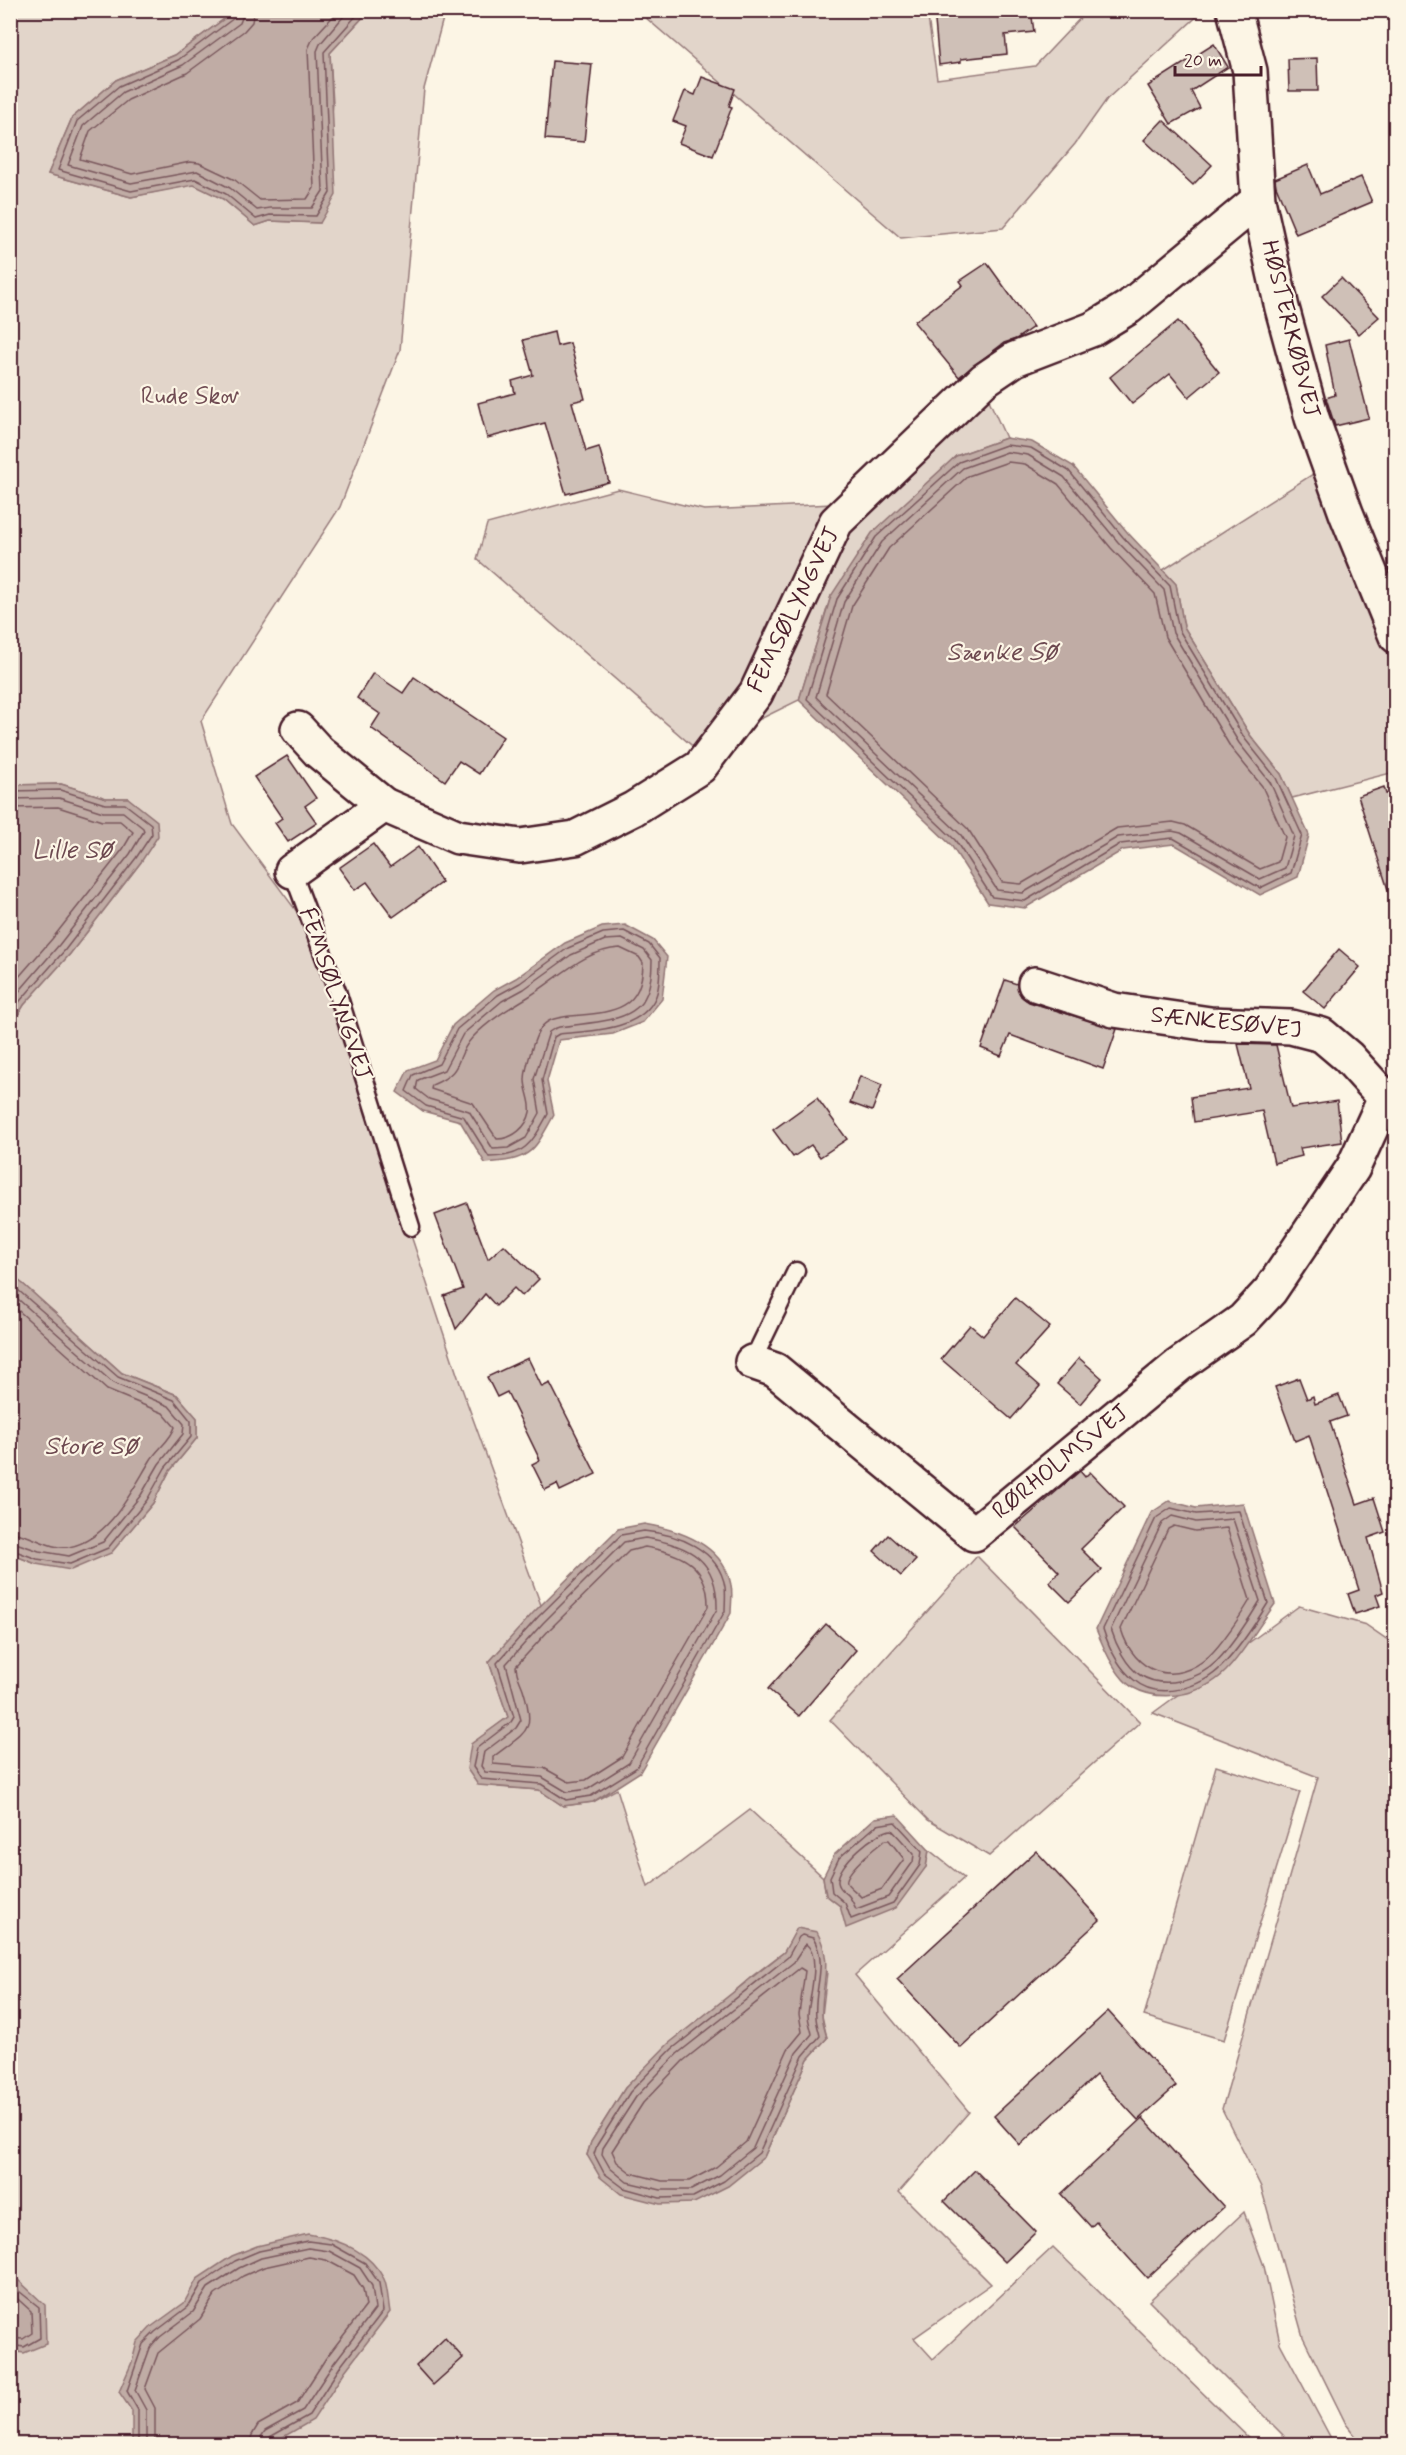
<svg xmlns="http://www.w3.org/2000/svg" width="1406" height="2455" font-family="Mynerve,sans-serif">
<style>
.green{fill:#e2d5ca;stroke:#967a7a;stroke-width:1.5;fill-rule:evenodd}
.water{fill:#c0aca5;stroke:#917474;stroke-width:1.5}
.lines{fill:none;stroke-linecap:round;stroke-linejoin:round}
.shore{stroke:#79575c;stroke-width:1.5}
.building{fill:#cfc0b7;stroke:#4a1f2b;stroke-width:1.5}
.lane-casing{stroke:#4a1f2b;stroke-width:21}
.street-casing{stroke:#4a1f2b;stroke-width:38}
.secondary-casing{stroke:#4a1f2b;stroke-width:38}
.lane{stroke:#fcf5e5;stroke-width:16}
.street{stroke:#fcf5e5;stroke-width:33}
.secondary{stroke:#fcf5e5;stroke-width:33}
.labels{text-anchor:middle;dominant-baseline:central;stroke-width:4.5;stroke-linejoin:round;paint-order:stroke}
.street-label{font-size:24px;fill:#4a1f2b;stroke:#fcf5e5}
.park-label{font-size:24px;fill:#704c53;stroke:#fcf5e5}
.water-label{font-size:26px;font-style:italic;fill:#6d4950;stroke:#fcf5e5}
</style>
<rect width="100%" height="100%" fill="#fcf5e5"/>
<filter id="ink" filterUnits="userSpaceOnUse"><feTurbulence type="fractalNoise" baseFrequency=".0167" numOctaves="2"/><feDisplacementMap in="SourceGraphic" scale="12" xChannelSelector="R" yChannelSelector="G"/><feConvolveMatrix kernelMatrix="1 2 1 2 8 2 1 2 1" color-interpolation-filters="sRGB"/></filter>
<g filter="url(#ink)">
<g class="green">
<path d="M11,11H235L175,55L116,80L72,118L48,174L131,197L194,184L223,199L255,226L270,221L320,223L333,104L330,53L365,15L360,11H445L424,89L400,350L340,507L201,721L232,824L309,928L461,1386L541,1605L489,1662L508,1717L472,1744L498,1787L539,1790L563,1806L593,1802L617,1789L648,1887L750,1810L823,1877L826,1895L840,1906L926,1867L929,1850L964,1878L855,1975L969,2112L899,2192L991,2284L914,2338L933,2359L1053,2247L1255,2444H11V1554L36,1564L111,1553L153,1503L169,1472L197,1438V1418L177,1395L122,1373L23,1284L11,1275L10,1027L24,1005L70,954L141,862L128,798H106L61,784L11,785ZM797,1929L827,1972L822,2016L827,2038L808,2059L764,2157L587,2155L591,2142L625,2088L751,1977L784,1952Z"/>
<polygon points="638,11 927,11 937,79 1035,66 1087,11 1203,11 1107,99 1075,144 1003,228 901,238"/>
<polygon points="985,391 1006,438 956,456 831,596 799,700 697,750 477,559 487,524 618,489 704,510 833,504"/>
<polygon points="1316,472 1395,672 1395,772 1292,798 1281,774 1250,735 1184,627 1176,584 1163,570"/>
<polygon points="977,1556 1140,1722 989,1856 928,1820 830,1720"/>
<polygon points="1299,1606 1366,1625 1395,1645 1395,2444 1362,2444 1346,2424 1303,2337 1261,2187 1222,2109 1318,1777 1153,1713"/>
<polygon points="1216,1766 1300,1792 1224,2040 1144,2016"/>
<polygon points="1244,2212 1264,2266 1280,2343 1334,2444 1292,2444 1149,2301"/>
</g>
<g class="water">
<polygon points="360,10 365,15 330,53 336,195 320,223 270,221 255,226 223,199 194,185 131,197 48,174 72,118 116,80 175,55 235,11"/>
<polygon points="1006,438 1032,442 1073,466 1128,533 1176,584 1184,627 1250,735 1281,774 1309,835 1298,877 1260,895 1174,844 1123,850 1025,908 988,903 951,845 799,700 831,596 872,533 956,456"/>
<polygon points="61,784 106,798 128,798 157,821 158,836 141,862 70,954 24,1005 11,1027 11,785"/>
<path d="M625,925L653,940L667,957L662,999L643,1022L613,1034L559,1040L547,1081L554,1115C533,1153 531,1160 485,1163L460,1121L423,1111L397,1092L408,1070L435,1060L453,1025L494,990L516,978L565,943L602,927Z"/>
<polygon points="11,1275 23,1284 122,1373 177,1395 197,1418 197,1438 169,1472 153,1503 111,1553 71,1570 36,1564 11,1554"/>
<path d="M1169,1501L1196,1508L1243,1503L1275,1604C1260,1624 1243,1654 1226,1671C1202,1695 1162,1704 1132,1687C1115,1676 1103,1647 1096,1629L1151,1513Z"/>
<path d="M644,1524C680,1530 723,1544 731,1585C733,1594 731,1605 731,1613L640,1772L593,1802L563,1806L539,1790L478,1785L467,1769L471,1744L508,1717L489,1662L533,1613L618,1529Z"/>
<polygon points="897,1815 929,1850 926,1867 896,1908 846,1928 840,1906 826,1895 823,1877 834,1855 875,1818"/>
<path d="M797,1928L817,1932C834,1963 821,1983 822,2015C822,2022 825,2030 827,2038L808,2059L764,2157L728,2186L694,2203L660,2204L621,2194L600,2177L587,2155L591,2142L625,2088L668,2044L784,1952Z"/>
<path d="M308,2234C338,2239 369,2250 384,2279C388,2288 388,2302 390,2312L345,2371L313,2420L271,2444H132V2411L119,2392L132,2362L137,2342L151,2327L184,2303L197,2279L232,2256L257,2246Z"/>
<polygon points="10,2278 18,2280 45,2305 46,2344 24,2353 11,2351"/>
</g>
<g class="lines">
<g class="shore">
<polyline points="237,10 234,18 178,60 119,86 77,121 58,170 131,191 195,179 226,194 256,219 270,215 316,216 330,193 324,52 356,16 357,10"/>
<polyline points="245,10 240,23 183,65 123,92 83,126 68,165 131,183 197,171 230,188 257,210 270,208 312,208 323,191 317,51 320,44 349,10"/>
<polyline points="254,10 252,22 244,31 187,73 128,100 90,131 80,159 132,174 190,162 199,163 235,180 260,200 307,199 314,188 308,49 313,38 339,10"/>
<polygon points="1006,445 1031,448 1069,471 1123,537 1170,586 1179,630 1245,739 1276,778 1302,835 1291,873 1260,888 1173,838 1120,844 1025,901 992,897 955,840 807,699 837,599 876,537 959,462"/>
<polygon points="1007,452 1028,455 1064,477 1118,542 1164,590 1173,633 1239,743 1270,782 1294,836 1285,868 1260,879 1181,833 1172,831 1118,837 1023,893 997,890 961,835 816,697 844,602 882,542 963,468"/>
<polygon points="1008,462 1025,464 1058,484 1111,548 1155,594 1165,637 1231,748 1262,786 1285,837 1278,862 1260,869 1185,825 1173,822 1117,828 1021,884 1002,882 968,829 826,694 852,606 889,548 968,476"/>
<polyline points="10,791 60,790 105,804 125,804 151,824 152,834 136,858 65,950 20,1001 10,1016"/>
<polyline points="10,799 59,798 103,812 123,812 143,828 144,831 130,854 59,945 10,1002"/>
<polyline points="10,808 58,807 102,821 120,821 133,832 123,849 52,939 10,987"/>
<path d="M624,931L649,944L660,958C660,969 660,986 656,996C642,1031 590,1031 559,1034L554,1037L542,1080L548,1114C532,1143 525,1157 489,1157L464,1117L426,1106L406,1091L413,1075L439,1064L457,1029L498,995L520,983L568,948L603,933Z"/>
<path d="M622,939L644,950L652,960C652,1017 623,1019 575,1025C566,1026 556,1026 549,1032L534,1079L540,1113L526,1138L508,1148L493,1149L469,1111L429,1099L416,1089L418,1080L444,1070L463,1034L502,1001L524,989L571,955L605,940Z"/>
<path d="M620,948L639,957L643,963C642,1013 610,1012 570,1016C559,1018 548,1018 541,1028C534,1036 525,1070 525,1080C525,1090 532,1103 530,1112C527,1127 513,1139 497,1139L473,1103L431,1089L432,1085C466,1071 453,1059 472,1038C488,1021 508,1009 528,997C558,979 583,950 620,948Z"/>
<polyline points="10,1283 118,1377 174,1400 191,1421 191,1437 165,1468 147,1500 108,1548 70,1564 37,1559 10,1549"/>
<polyline points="10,1292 113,1383 169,1406 184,1424 183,1434 159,1464 141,1495 103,1542 69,1556 39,1551 10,1541"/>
<path d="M10,1303L107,1390L163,1413L175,1427C171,1440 157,1449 150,1461C131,1492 109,1539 69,1547C49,1550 30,1533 10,1532"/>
<path d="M1171,1508L1196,1514L1239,1511L1268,1603C1257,1621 1237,1651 1222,1666C1202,1688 1158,1701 1134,1680C1118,1667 1109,1648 1103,1629L1156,1518Z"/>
<path d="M1172,1516L1196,1522L1233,1519L1260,1601C1250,1618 1230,1648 1217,1661C1198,1680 1164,1690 1140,1675C1126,1666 1116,1645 1111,1629L1162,1523Z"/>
<path d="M1174,1526L1195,1531L1227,1528L1250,1600C1242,1614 1221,1645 1209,1656C1174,1688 1134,1673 1121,1629L1168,1529Z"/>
<path d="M644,1531C677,1534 719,1549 725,1587C726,1595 725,1603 725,1611L636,1768L591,1796L566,1800L541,1784L481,1779L473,1767L477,1748L511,1722L514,1717L497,1663L538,1617L621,1535Z"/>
<path d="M645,1538C690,1545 718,1560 717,1609L629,1763L588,1789L567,1792L542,1777L485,1772L481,1766L484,1752L516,1728L521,1720L506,1664L543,1623L624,1542Z"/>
<path d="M645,1547C682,1553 709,1566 708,1607L622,1757L586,1780L569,1782L544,1768L493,1764V1757C526,1731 537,1733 523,1689C520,1681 516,1674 516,1666L550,1629L629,1551Z"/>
<polygon points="895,1822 922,1851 920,1865 893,1903 851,1919 845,1903 832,1892 830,1877 839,1858 877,1825"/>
<path d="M892,1830L914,1854L913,1862L888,1897L856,1909C854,1905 852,1900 849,1896C845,1891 839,1890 838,1882C836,1865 877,1830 892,1830Z"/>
<path d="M885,1840H889L904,1859L882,1889L861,1897C858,1893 849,1887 847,1883C843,1873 877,1846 885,1840Z"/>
<path d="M802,1935L813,1938C829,1964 813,1989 816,2017C816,2023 819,2030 820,2036L803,2056L759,2153L724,2181L693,2197L660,2198L624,2188L604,2173L594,2154L597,2145L630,2092L672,2049L788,1957L799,1937Z"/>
<path d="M806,1944C822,1956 809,1997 808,2015C808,2021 811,2028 812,2034L796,2053L753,2148L720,2175L691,2190H661L627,2182L610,2168L602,2154L603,2148L636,2097L677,2054L794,1962Z"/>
<polygon points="800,1968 805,1971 799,2014 802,2032 788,2049 746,2142 716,2167 689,2181 662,2181 631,2173 617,2162 612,2151 643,2103 683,2061"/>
<polyline points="10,2284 39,2307 40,2338 24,2347 10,2345"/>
<polyline points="10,2292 31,2311 32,2333 23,2339 10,2338"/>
<polyline points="138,2444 138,2410 127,2391 143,2344 155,2332 188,2307 202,2283 235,2261 259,2251 308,2241 331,2244 365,2263 379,2283 383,2311 340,2367 309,2415 270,2437 267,2444"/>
<polyline points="146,2444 146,2410 135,2390 150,2348 160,2337 193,2312 208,2288 239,2268 261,2258 308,2248 329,2251 360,2268 372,2286 375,2309 334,2363 303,2410 265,2431 261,2437 259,2444"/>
<polyline points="155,2444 155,2408 145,2389 158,2353 200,2319 215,2295 243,2276 264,2267 309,2257 326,2260 354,2275 363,2289 366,2306 326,2358 297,2403 258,2425 252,2435 250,2444"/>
</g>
</g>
<g class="building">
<polygon points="934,10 1031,10 1034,32 1005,35 1007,54 961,59 961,62 939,65"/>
<polygon points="1214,44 1228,67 1191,91 1200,108 1171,124 1148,86"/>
<polygon points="1317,58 1318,91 1289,91 1288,59"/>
<polygon points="552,61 592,64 584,142 545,139"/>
<polygon points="702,77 735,89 729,106 732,107 713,156 679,143 686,126 673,121 685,91 695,95"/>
<polygon points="1163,120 1212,165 1193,185 1144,140"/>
<polygon points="1308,165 1320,194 1361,177 1372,202 1296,234 1276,186 1275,179"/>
<polygon points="987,263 1033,327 1016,339 1004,343 959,377 914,322 963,285 960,281"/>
<polygon points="1341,278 1379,317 1359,334 1322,296"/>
<polygon points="1178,321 1219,372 1189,397 1170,374 1132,404 1110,377"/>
<polygon points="554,332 557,346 570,343 585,399 572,402 586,451 599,447 609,482 566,494 545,423 487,438 478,403 515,393 512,381 533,375 523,340"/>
<polygon points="1349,339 1369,418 1335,426 1326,398 1335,395 1325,345"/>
<polygon points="373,673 403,693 414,677 503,737 479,774 459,761 445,781 371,728 380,714 357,698"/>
<polygon points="287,756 316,798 305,806 317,823 288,842 275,823 282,818 254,777"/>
<polygon points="1384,787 1386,794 1389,793 1395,811 1395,899 1391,899 1358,796"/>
<polygon points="373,844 390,867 418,847 442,882 393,917 367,882 355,890 339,868"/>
<polygon points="1339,949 1360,967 1325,1009 1303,991"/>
<polygon points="1005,980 1017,984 1021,996 1029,1002 1117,1029 1103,1069 1010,1035 1001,1056 981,1048"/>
<polygon points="1238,1044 1276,1045 1291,1108 1337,1101 1342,1142 1300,1148 1302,1156 1274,1163 1262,1111 1194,1122 1191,1097 1249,1088"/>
<polygon points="860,1076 882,1085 872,1111 850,1103"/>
<polygon points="817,1098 847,1139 820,1157 811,1145 793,1157 773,1130"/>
<polygon points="467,1203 488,1259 504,1245 539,1279 522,1296 514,1288 496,1306 485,1294 456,1329 444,1296 463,1289 435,1215"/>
<polygon points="1015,1298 1050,1327 1016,1365 1040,1386 1011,1419 941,1359 970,1325 983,1336"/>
<polygon points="528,1358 542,1387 550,1383 596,1474 560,1491 557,1484 545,1490 532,1464 540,1460 507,1392 497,1397 487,1377"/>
<polygon points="1079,1358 1102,1378 1080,1404 1057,1384"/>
<polygon points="1299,1378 1307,1399 1313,1396 1315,1404 1339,1395 1347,1416 1330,1422 1357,1504 1374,1498 1385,1532 1368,1538 1383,1592 1376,1595 1380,1606 1355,1614 1348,1594 1359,1590 1309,1435 1295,1441 1275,1387"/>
<polygon points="1080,1471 1085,1477 1090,1472 1124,1507 1081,1549 1102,1570 1069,1602 1049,1582 1059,1572 1015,1527"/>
<polygon points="888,1535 916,1560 901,1576 874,1551"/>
<polygon points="826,1624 856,1650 799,1716 768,1689"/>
<polygon points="1036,1851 1100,1920 961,2048 897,1979"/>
<polygon points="1108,2011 1176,2086 1138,2120 1096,2075 1020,2145 994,2116"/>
<polygon points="1143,2118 1224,2207 1147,2278 1096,2222 1091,2227 1061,2194"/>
<polygon points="975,2170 1036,2232 1005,2262 944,2201"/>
<polygon points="445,2338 463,2358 433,2385 416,2366"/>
</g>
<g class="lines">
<g class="lane-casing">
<g id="lane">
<polyline points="292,871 337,991 411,1227"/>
<polyline points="752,1362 796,1271"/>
</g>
</g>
<g class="street-casing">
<g id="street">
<polyline points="298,729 319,752 384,805 458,837 520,846 575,838 633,809 700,767 756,693 836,522 984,380 1015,359 1093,329 1129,307 1258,200"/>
<polyline points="292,871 384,805"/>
<polyline points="1035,984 1114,1010 1210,1024 1291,1027 1322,1035 1348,1057 1385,1098 1396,1094"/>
<polyline points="752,1362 775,1370 974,1534 1179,1365 1243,1320 1270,1291 1353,1168 1385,1098"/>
</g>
</g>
<g class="secondary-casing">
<polyline id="secondary" points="1234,10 1250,71 1258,200 1282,308 1312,418 1346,513 1396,636"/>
</g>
<use href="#lane" class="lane"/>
<use href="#street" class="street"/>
<use href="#secondary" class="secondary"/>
</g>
</g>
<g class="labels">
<g class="street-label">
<text transform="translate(1290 329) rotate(76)">HØSTERKØBVEJ</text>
<text transform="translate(794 610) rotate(-64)">FEMSØLYNGVEJ</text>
<text transform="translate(335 994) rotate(71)">FEMSØLYNGVEJ</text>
<text transform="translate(1226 1023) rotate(6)">SÆNKESØVEJ</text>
<text transform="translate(1061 1462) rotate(-39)">RØRHOLMSVEJ</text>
</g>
<g class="park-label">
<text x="190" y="396">Rude Skov</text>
</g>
<g class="water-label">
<text x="1002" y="653">Sænke Sø</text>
<text x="72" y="851">Lille Sø</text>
<text x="91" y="1447">Store Sø</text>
</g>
</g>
<rect width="1406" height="2455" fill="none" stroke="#fcf5e5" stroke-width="36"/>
<rect x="18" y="18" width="1370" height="2419" fill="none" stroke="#4a1f2b" stroke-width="2" filter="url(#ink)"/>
<path d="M1175 66v9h86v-9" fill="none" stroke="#4a1f2b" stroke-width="3"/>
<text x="1184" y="66" font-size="18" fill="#4a1f2b" stroke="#fcf5e5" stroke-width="4.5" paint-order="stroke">20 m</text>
</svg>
